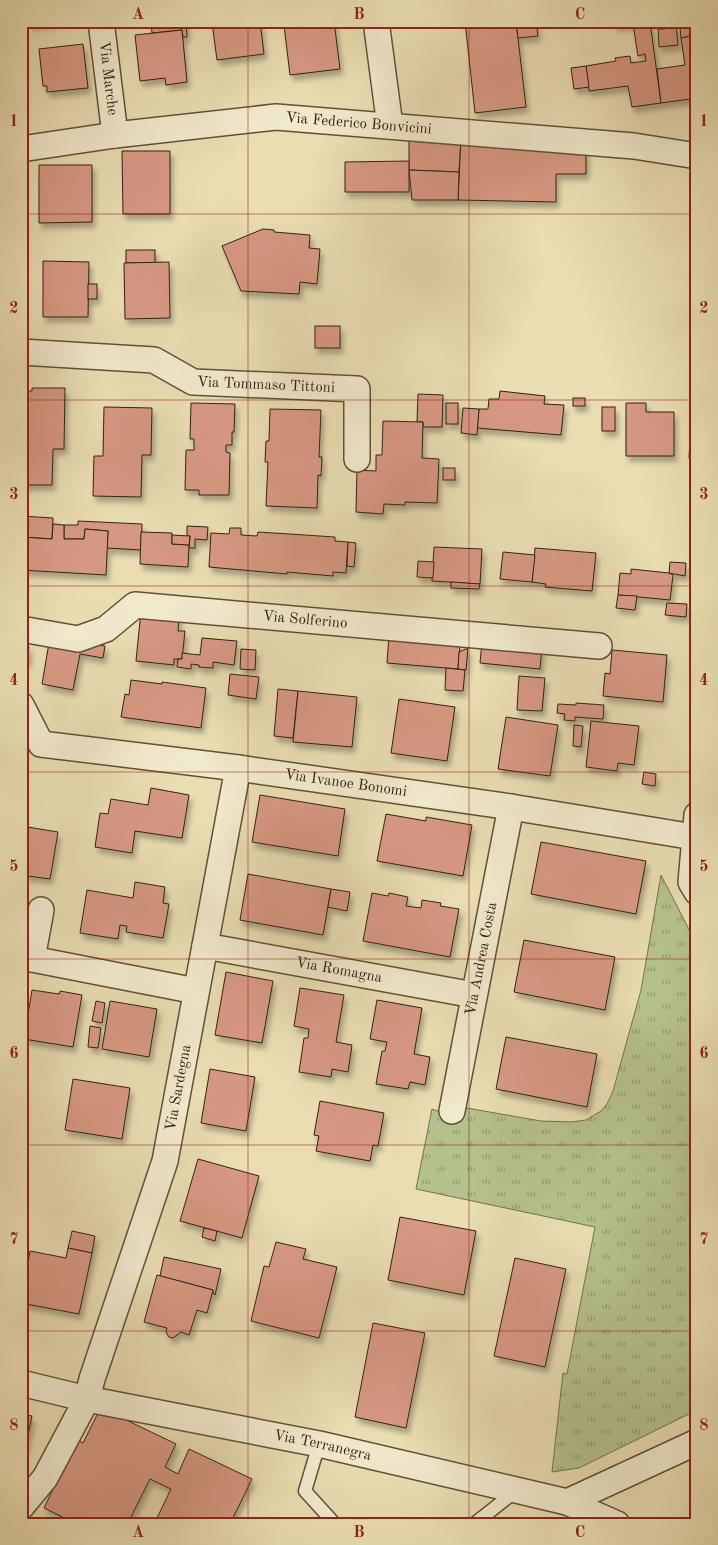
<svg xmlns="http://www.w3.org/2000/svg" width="718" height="1545" font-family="'Old Standard TT',serif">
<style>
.park{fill:url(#park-tufts);stroke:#737250}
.building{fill:#d79883;stroke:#312213;filter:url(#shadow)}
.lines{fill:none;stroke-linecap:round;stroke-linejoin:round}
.lane-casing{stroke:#5f513a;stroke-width:15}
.street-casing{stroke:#5f513a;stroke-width:28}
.lane{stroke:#f1e9cc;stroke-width:12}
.street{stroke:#f1e9cc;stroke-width:25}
.grid{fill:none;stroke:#8f2418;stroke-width:1;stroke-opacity:0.55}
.labels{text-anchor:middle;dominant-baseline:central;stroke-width:5;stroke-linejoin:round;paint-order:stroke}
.street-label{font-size:15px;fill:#312213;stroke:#f1e9cc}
.neatline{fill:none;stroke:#8f2418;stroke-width:2}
.grid-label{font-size:16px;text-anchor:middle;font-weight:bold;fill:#8f2418}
</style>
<defs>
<pattern id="park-tufts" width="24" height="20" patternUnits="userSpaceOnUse" patternTransform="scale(1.25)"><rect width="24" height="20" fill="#b5c18d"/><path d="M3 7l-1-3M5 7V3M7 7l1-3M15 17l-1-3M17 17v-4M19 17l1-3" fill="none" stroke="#949c72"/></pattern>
<filter id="shadow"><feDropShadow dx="3" dy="5.5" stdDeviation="2.5" flood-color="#0004"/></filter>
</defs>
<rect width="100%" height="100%" fill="#e9ddb1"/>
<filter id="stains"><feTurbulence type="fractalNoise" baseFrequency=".004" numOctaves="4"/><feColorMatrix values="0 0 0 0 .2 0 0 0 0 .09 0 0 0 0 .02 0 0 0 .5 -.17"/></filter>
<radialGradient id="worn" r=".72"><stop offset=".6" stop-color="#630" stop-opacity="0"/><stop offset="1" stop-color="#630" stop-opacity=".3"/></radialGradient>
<polygon class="park" points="661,875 697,945 697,1410 579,1468 552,1472 563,1373 567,1374 595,1227 416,1189 432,1109 446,1114 461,1107 541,1121 571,1122 586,1120 601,1111 607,1104 613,1091 641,990"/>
<g class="building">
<polygon points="30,21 65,21 30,25"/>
<polygon points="151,21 186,21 187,37 183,37 182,30 152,33"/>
<polygon points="260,21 264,54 217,60 212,22"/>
<polygon points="312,21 334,21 340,69 290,75 284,25"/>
<polygon points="465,21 516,21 526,107 475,113"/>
<polygon points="516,21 536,21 538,36 518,38"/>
<polygon points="614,21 650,21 650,22 615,26"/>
<polygon points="650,22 661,103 632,107 628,86 589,91 586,66 616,61 615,58 630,56 631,63 646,61 645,54 638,56 633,24"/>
<polygon points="676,24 678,45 659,47 658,29 665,29 664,25"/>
<polygon points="697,26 697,35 681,38 680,28"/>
<polygon points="182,30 187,82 166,85 165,78 140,81 135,35"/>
<polygon points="697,35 697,98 661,103 657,69 685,65 681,38"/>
<polygon points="83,44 88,88 47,92 47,86 43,86 39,49"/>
<polygon points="586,66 589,87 574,89 571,68"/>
<polygon points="409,134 461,139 459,172 409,170"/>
<polygon points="461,139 586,150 586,174 556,174 556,202 458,200"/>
<polygon points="122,151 170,151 170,214 123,214"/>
<polygon points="409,161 409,192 345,192 345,162"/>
<polygon points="39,165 92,165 92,222 39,223"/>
<polygon points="409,170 459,172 458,200 412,200"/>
<polygon points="263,229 274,230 274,232 310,235 309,248 320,249 317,284 300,282 299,294 241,291 222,246"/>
<rect x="126" y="250" width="29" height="13"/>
<polygon points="43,261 89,262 88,317 43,317"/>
<polygon points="169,262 170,318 125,319 124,263"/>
<rect x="88" y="284" width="9" height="15"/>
<rect x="315" y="326" width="25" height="22"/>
<polygon points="32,388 65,388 64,449 53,449 52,485 21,485 21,391 32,391"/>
<polygon points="500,391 545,396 544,404 564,405 561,435 477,428 479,409 488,409 489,399 499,399"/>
<polygon points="692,393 697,393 697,439 690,439"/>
<polygon points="418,394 443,395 442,427 423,427 423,422 417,422"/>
<rect x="573" y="398" width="12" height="8"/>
<polygon points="191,403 235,404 234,432 232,432 232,445 226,445 226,452 230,453 229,495 199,495 199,490 185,490 186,450 194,450 194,439 190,439"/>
<rect x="446" y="403" width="12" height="21"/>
<polygon points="626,403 646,403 646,412 674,412 674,456 626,456"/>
<polygon points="104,407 152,408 151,455 142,455 141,497 93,496 94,456 103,456"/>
<rect x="602" y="407" width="13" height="24"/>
<polygon points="463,408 479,409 477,435 461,433"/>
<polygon points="270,409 321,410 319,457 322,457 321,476 318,475 317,508 266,506 268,462 265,462 266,441 269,441"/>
<polygon points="383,421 423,422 422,458 439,459 437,503 405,502 405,505 384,504 383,514 356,512 357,470 376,471 376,455 382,455"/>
<polygon points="690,439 697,439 697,458 689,458"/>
<rect x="443" y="468" width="12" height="12"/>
<polygon points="21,516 53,518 52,539 21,537"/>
<polygon points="78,521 142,524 141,550 107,548 108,531 85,529 84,539 64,539 64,525 78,525"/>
<polygon points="53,524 64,525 64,539 84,539 85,529 108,531 106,575 21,570 21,537 52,539"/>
<polygon points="187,526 208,527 207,540 195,539 195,548 189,548 190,536 187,536"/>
<polygon points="230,528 241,528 241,535 257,536 258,532 289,534 335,537 335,541 348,542 346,573 333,572 333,576 287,572 287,574 209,567 211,533 229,534"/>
<polygon points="141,532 172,533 172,544 189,545 188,567 140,564"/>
<polygon points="172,535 190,536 189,545 172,544"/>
<polygon points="348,542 356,543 354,567 347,566"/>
<polygon points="434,547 482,549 480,584 432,581"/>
<polygon points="535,548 596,553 592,591 545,587 546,584 532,582"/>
<polygon points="503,552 535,555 532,582 500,579"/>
<polygon points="418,561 434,562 433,578 417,577"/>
<polygon points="670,562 686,563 685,576 669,573"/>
<polygon points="631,569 669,573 673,575 670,600 618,595 620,573 631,574"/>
<polygon points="451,582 480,584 479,589 451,588"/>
<polygon points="618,595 637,596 635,610 616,608"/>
<polygon points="667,603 687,604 686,617 665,615"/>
<polygon points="141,611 179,614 178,631 185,631 182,659 174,659 174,665 136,661"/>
<polygon points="389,635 460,644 458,669 387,663"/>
<polygon points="202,638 237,641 234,665 213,662 213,668 199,667 199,665 191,664 191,669 177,667 178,659 182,659 182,653 200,655"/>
<polygon points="82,642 105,646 103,658 80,654 73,690 42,684 49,643"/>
<polygon points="482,642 542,647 540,669 480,663"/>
<polygon points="21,646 29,647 27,663 21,662"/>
<polygon points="468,648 466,670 458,669 459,652"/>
<polygon points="241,649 256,650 255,670 240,669"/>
<polygon points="612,650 667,655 663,702 603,696 605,673 610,674"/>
<polygon points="446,668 465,670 463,691 445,690"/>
<polygon points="230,674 259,677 256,699 228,695"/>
<polygon points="519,676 545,678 542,711 517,710"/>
<polygon points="131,680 162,684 162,682 206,688 201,728 121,717 125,694 129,695"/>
<polygon points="278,689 298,691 293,738 274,736"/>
<polygon points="298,691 357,697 352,747 293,742"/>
<polygon points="399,699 455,707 447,761 391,753"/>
<polygon points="576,703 604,705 603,719 575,717 575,721 564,720 565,714 557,713 558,704 576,705"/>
<polygon points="506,717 558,725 550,776 498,769"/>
<polygon points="591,721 639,726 634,765 618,763 617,771 586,767"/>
<polygon points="574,725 583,726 581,747 573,746"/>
<polygon points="644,772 656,774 655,786 642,784"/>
<polygon points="151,788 189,795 182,838 135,831 132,853 95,847 100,813 108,814 111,799 148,805"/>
<polygon points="260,795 345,809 338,856 252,842"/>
<polygon points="386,814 426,821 426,817 472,825 463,876 377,861"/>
<polygon points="21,826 58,832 50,879 21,875"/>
<polygon points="541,842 646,861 636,914 531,894"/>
<polygon points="248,874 331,889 323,935 240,920"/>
<polygon points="135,882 165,887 163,903 169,904 163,938 126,932 127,926 120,925 118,939 80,933 87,890 133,898"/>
<polygon points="331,889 350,892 347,911 328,907"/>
<polygon points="372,893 388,896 389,893 408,897 406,906 421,908 422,900 441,903 440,906 459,909 450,957 363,941"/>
<polygon points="524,940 615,957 605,1010 514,992"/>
<polygon points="226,972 273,981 262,1043 215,1035"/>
<polygon points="300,988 344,995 336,1042 352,1045 348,1072 332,1069 331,1077 299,1072 304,1038 308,1038 309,1029 294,1026"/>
<polygon points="32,990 59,994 60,991 82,995 73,1047 24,1039"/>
<polygon points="377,1000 422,1008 414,1054 430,1057 425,1085 410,1082 408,1089 376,1084 382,1051 385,1051 387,1042 370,1039"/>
<polygon points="96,1001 105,1003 102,1023 92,1021"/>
<polygon points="110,1001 157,1009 149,1057 102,1049"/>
<polygon points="21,1012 28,1014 24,1039 21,1038"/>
<polygon points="90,1026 101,1028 98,1048 88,1047"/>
<polygon points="506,1037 597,1054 587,1107 496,1089"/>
<polygon points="210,1069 255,1077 246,1131 201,1123"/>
<polygon points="73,1079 130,1088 122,1139 65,1130"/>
<polygon points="320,1101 384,1113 378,1146 373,1145 370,1161 316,1151 319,1136 314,1135"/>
<polygon points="198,1159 259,1176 242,1238 180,1221"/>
<polygon points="400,1217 476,1231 464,1295 388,1280"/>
<polygon points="204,1228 217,1231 215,1241 202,1237"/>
<polygon points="72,1231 95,1236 92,1253 68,1248"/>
<polygon points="276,1242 306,1249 303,1259 337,1267 319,1338 251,1321 264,1266 269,1267"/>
<polygon points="68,1248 92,1253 79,1314 21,1303 30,1251 66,1258"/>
<polygon points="164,1257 221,1269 215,1295 213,1293 213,1290 160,1276"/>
<polygon points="515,1258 566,1269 545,1367 494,1356"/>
<polygon points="157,1275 213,1290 207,1313 197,1310 189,1335 181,1332 173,1338 169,1337 166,1332 167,1328 144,1322"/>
<polygon points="373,1323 425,1333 406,1428 355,1417"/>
<polygon points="100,1409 118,1418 118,1416 176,1444 165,1467 178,1474 189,1449 252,1479 230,1524 162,1524 156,1520 171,1489 150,1479 129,1521 126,1520 124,1524 77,1524 44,1508 54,1487 51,1485 74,1438 83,1443"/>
<polygon points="21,1414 32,1416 25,1450 21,1449"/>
</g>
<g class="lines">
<g class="lane-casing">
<g id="lane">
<polyline points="319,1444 305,1491 335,1524"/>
<polyline points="474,1524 516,1491"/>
</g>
</g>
<g class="street-casing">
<g id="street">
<path id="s1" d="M101,21L115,135"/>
<polyline points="376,21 390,126"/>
<path id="s2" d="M21,149L115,135L276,117L634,146L697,156"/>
<path id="s3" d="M21,352L154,360L193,382L357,389V459"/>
<path id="s4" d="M21,629L78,639L106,629L135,605L599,646"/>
<path id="s5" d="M21,705L41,744L238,768L511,807L694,837"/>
<polyline points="697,815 691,882 697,892"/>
<polyline points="41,910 32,959 196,991"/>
<path id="s6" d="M205,946L474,995"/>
<path id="s7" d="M452,1111L511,807"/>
<path id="s8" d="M21,1383L87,1399L319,1444L567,1502L617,1524"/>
<polyline points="567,1502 697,1442"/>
<path id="s9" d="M21,1507L45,1478L87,1399L92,1379L165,1161L238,768"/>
</g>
</g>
<use href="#lane" class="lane"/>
<use href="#street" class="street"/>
</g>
<path class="grid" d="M248,21V1524M469,21V1524M21,214H697M21,400H697M21,586H697M21,772H697M21,959H697M21,1145H697M21,1331H697"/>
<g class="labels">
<g class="street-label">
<text stroke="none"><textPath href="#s1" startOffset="58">Via Marche</textPath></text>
<text stroke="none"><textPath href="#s2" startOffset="340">Via Federico Bonvicini</textPath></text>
<text stroke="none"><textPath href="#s3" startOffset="251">Via Tommaso Tittoni</textPath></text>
<text stroke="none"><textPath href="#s4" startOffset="296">Via Solferino</textPath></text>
<text stroke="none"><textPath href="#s5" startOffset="351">Via Ivanoe Bonomi</textPath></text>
<text stroke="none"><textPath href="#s7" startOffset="155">Via Andrea Costa</textPath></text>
<text stroke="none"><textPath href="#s6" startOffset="136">Via Romagna</textPath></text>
<text stroke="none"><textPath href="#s9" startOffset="452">Via Sardegna</textPath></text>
<text stroke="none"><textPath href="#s8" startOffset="308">Via Terranegra</textPath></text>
</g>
</g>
<rect width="718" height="1545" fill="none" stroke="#e9ddb1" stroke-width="55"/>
<rect x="28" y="28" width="662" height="1490" class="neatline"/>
<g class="grid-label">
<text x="138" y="19">A</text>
<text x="359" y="19">B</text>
<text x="580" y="19">C</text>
<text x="14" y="126">1</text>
<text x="704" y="126">1</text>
<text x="14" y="313">2</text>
<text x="704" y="313">2</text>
<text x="14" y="499">3</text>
<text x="704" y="499">3</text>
<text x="14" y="685">4</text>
<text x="704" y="685">4</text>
<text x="14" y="871">5</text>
<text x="704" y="871">5</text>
<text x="14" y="1058">6</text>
<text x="704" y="1058">6</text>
<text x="14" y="1244">7</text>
<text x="704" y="1244">7</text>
<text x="14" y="1430">8</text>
<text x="704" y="1430">8</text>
<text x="138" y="1537">A</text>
<text x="359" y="1537">B</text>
<text x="580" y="1537">C</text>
</g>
<rect width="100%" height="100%" filter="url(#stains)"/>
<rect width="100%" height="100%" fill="url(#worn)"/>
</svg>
